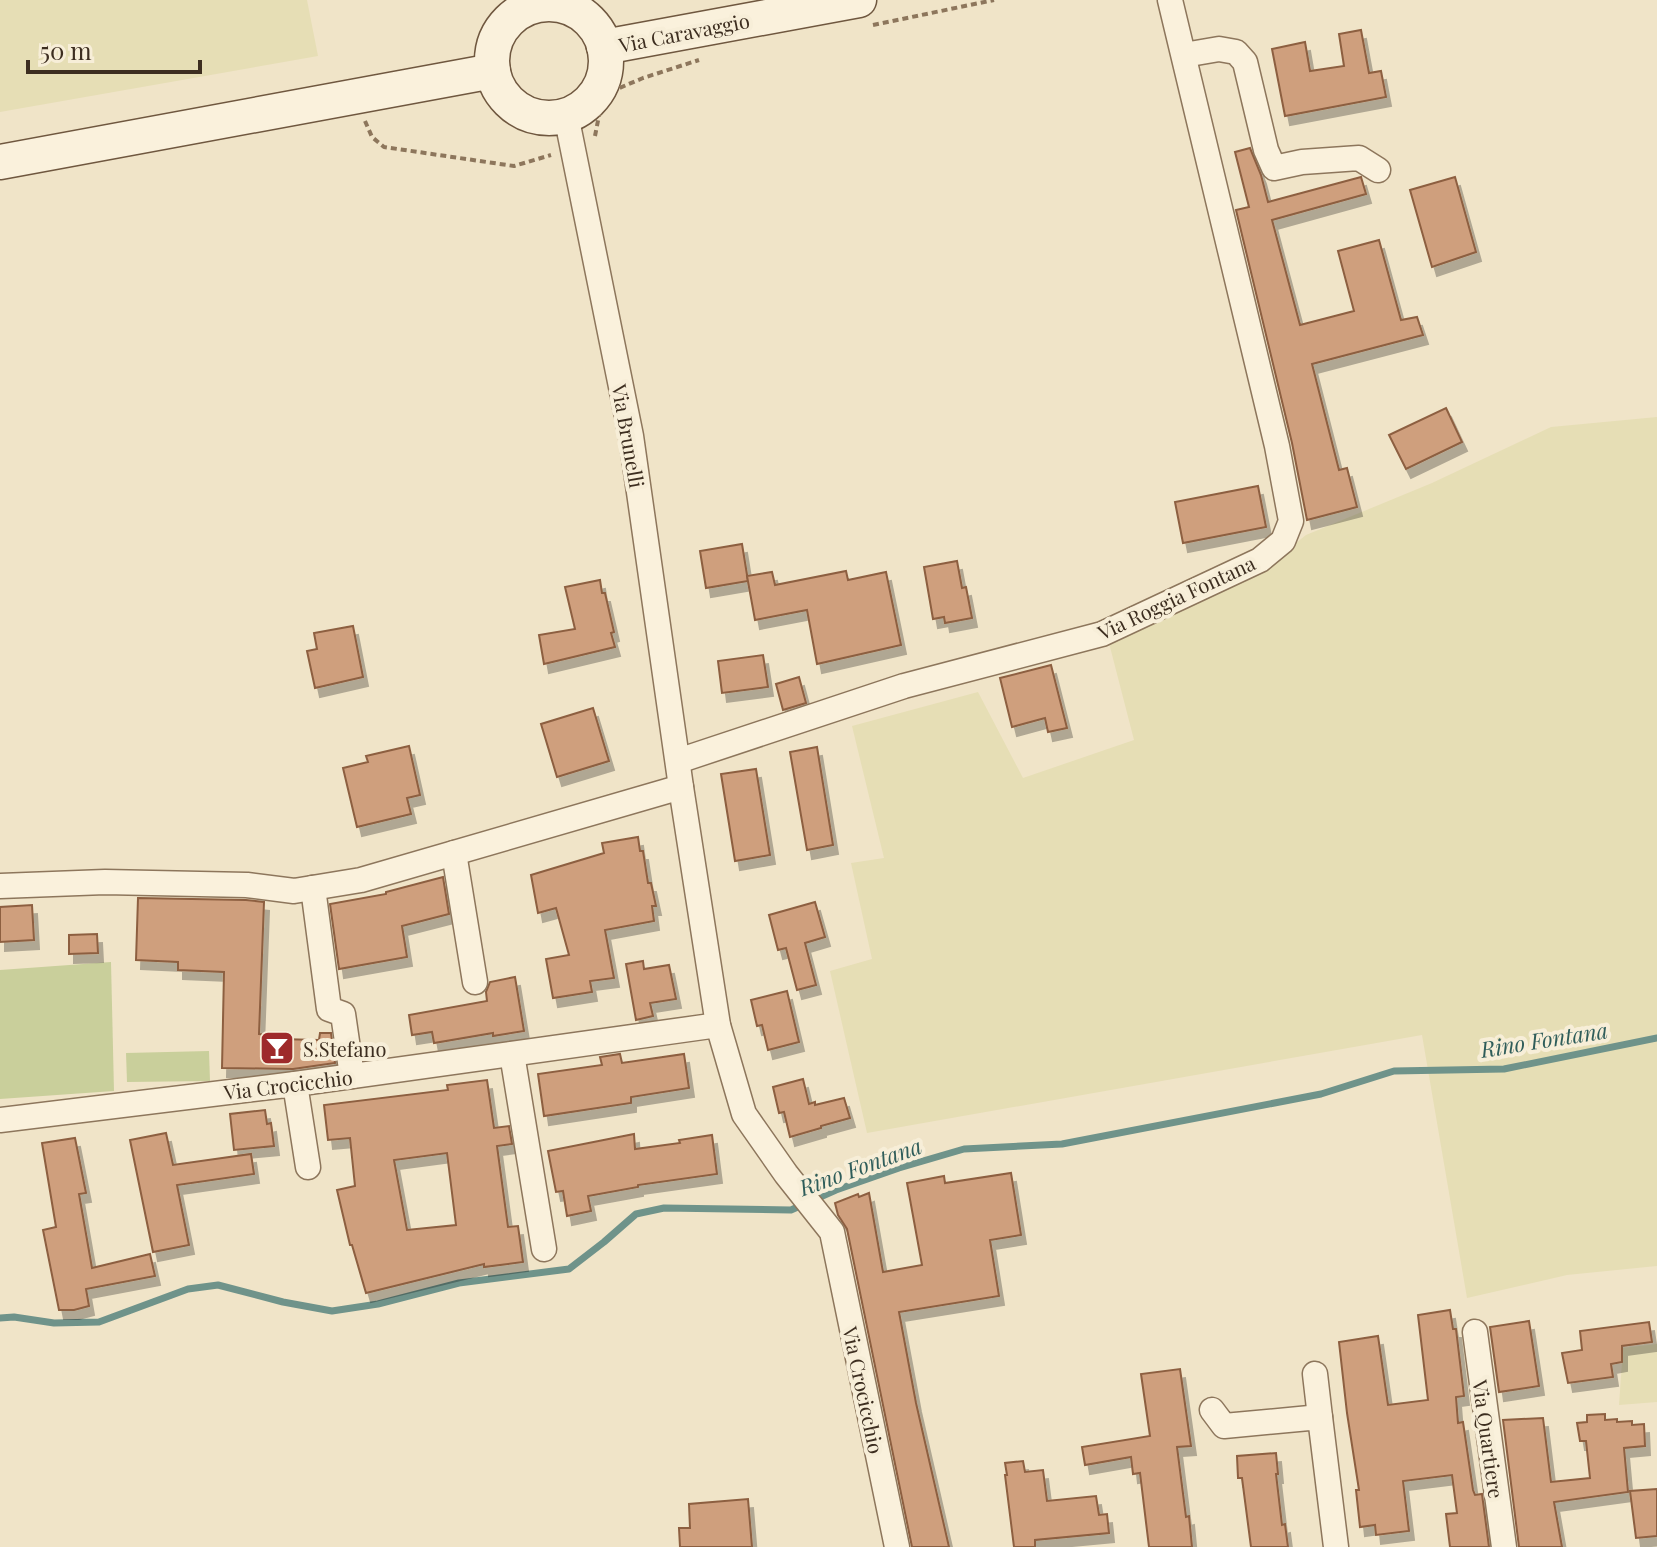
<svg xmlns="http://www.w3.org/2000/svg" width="1657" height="1547" font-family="'Playfair Display',serif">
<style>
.farmland{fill:#e6deb5}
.green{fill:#c9cf9b}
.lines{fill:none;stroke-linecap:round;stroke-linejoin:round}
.stream{stroke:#6f938a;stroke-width:7}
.building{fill:#cf9f7d;stroke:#8d5f41;stroke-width:2;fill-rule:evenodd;filter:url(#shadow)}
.street-casing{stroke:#8d765c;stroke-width:27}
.secondary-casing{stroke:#6f573f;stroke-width:37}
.path{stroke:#8d765c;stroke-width:4;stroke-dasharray:6 4;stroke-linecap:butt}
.street{stroke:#faf1dc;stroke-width:24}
.secondary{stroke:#faf1dc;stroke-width:34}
.labels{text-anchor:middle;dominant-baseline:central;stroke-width:8;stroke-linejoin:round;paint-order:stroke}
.street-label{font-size:20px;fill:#3d2e20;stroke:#f7eed8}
.poi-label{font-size:20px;fill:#3d2e20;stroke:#f7eed8;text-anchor:start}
.water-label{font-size:22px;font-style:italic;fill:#2f5d5a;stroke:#f7eed8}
</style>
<defs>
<filter id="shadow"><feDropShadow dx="5" dy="9" stdDeviation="0" flood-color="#0004"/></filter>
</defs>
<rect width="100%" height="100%" fill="#f0e4c8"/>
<g class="farmland">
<polygon points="0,0 307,0 318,56 0,112"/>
<polygon points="1657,417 1657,1266 1567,1275 1467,1298 1422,1035 867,1133 830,971 872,959 851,863 884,858 852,726 978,692 1023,778 1134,740 1109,643 1256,575 1306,535 1432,483 1551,427"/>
<polygon points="1657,1344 1657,1402 1619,1405 1623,1348"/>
</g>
<g class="green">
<polygon points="111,962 114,1091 0,1099 0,970"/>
<polygon points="209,1051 210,1081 127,1082 126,1053"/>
</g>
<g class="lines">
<polyline class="stream" points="0,1318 14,1317 54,1323 99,1322 188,1289 218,1285 283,1302 332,1311 378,1304 459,1283 569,1269 604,1242 636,1214 664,1208 791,1210 836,1190 899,1168 964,1149 1062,1144 1321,1094 1394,1071 1504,1069 1657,1038"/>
</g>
<g class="building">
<polygon points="1361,30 1369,73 1381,71 1386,97 1285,116 1272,49 1305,42 1310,71 1344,66 1339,34"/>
<polygon points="1250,148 1261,175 1268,202 1361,177 1366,194 1272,220 1300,325 1354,311 1338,251 1379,240 1401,320 1417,317 1423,335 1312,364 1339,470 1347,468 1357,507 1307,520 1292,443 1236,210 1249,207 1235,152"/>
<polygon points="1455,177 1476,252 1432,267 1410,190"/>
<polygon points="1446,408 1462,442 1406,469 1389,435"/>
<polygon points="1258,486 1266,527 1183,543 1175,502"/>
<polygon points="742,544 748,581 706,588 700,551"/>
<polygon points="957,561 962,588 966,587 972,618 945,623 944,617 933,619 924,567"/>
<polygon points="846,571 848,580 886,572 901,645 817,664 807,610 755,620 747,576 772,572 775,585"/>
<polygon points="600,580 602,593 605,593 614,632 611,633 615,647 544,664 539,635 575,629 565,587"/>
<polygon points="353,626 363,677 315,688 307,651 317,649 314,633"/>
<polygon points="763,655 768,687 722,693 718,661"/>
<polygon points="1051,665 1067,728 1048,732 1045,718 1012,727 1000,678"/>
<polygon points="799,677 806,703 783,710 776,684"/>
<polygon points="593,708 609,761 557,777 541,724"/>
<polygon points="409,746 420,795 407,798 411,814 357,827 343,768 368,762 366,756"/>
<polygon points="817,747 833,845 807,850 790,752"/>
<polygon points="756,769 770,855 735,861 721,774"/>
<polygon points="638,837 640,851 643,851 648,883 651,883 656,906 652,906 654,921 605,930 614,978 590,981 592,992 553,998 546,959 569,955 556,908 538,913 531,875 604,853 602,843"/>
<polygon points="443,877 449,914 402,926 407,957 339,969 330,904 386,894 386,892"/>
<polygon points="138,898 246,900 264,902 259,1034 279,1035 278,1039 319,1040 320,1033 331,1033 335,1063 293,1069 222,1068 224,972 178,970 178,962 136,960"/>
<polygon points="815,902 825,937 805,943 816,985 797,990 786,948 778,950 769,915"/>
<polygon points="32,905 34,940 0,942 0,907"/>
<polygon points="97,934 98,953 69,954 69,935"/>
<polygon points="643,961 644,969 669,965 676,999 650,1003 653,1016 636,1020 626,964"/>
<polygon points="515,977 524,1031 493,1036 493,1033 434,1043 432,1032 412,1035 409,1015 487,1001 486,992 490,982"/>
<polygon points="787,991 799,1042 768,1050 762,1025 757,1026 751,1000"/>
<polygon points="620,1054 622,1063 684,1054 689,1088 631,1097 631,1103 544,1116 538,1074 602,1065 600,1057"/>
<polygon points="803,1079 809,1104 815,1102 815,1105 844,1098 850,1118 821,1126 821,1128 790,1137 784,1112 779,1113 773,1087"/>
<path d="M487,1080L494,1128L509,1126L512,1144L497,1146L508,1227L518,1226L523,1262L484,1267V1264L366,1293L352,1245H350L337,1190L355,1186L350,1138L328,1140L324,1105L448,1090L447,1085ZM447,1153L456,1225L407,1230L394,1160Z"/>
<polygon points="265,1110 267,1124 271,1123 274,1146 234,1150 230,1114"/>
<polygon points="166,1133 173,1165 251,1154 254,1174 177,1185 189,1245 153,1252 130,1140"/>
<polygon points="634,1134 635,1149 680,1143 679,1140 712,1135 717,1174 638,1185 638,1187 588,1196 591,1211 567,1216 563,1191 556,1192 548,1151"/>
<polygon points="75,1138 86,1193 79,1194 92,1268 150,1254 155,1276 86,1289 89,1306 74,1310 59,1310 43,1230 56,1227 42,1143"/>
<polygon points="1011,1173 1021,1235 990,1240 999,1296 899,1312 916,1403 949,1547 912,1547 847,1229 838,1215 835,1203 858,1194 859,1197 869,1193 883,1272 922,1265 907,1183 944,1176 945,1183"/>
<polygon points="1450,1310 1453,1329 1456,1329 1464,1396 1456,1397 1458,1423 1463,1422 1473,1490 1475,1495 1482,1494 1489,1547 1450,1547 1446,1514 1457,1513 1452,1475 1403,1481 1409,1531 1376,1535 1375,1525 1360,1527 1356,1490 1359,1490 1347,1413 1339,1342 1378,1336 1388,1405 1428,1400 1418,1315"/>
<polygon points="1529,1321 1539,1386 1499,1392 1490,1327"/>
<polygon points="1649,1322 1652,1342 1622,1346 1622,1362 1611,1364 1613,1377 1568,1383 1562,1353 1582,1350 1580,1331"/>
<polygon points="1180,1369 1191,1446 1177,1447 1186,1517 1189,1516 1192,1547 1149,1547 1140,1473 1133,1474 1131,1457 1085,1465 1082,1447 1150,1436 1141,1374"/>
<polygon points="1605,1414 1605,1420 1617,1419 1617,1422 1632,1421 1632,1425 1644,1424 1645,1446 1624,1448 1628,1492 1554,1502 1562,1547 1519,1547 1503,1420 1543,1418 1551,1482 1590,1478 1586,1441 1580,1441 1577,1423 1587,1422 1587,1415"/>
<polygon points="1276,1453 1278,1474 1276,1474 1282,1525 1285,1524 1288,1547 1251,1547 1242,1478 1238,1478 1237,1456"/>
<polygon points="1023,1461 1025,1472 1043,1470 1047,1501 1096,1496 1099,1515 1107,1514 1109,1533 1035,1540 1035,1547 1014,1547 1005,1475 1007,1475 1005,1463"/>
<polygon points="1657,1489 1657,1536 1636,1538 1630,1491"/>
<polygon points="748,1499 752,1547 680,1547 679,1528 690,1528 689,1504"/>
</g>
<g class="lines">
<g class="street-casing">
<g id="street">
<polyline points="1184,55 1219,49 1236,52 1245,62 1266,150 1274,168 1302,162 1359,158 1378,170"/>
<polyline points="566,115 631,436 681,787 718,1025 744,1114 786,1174 832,1232 897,1547"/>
<polyline points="678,761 904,686 1102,634 1260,560 1283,541 1291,521 1277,446 1170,0"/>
<polyline points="454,853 475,982"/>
<polyline points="0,886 105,882 247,885 294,891 361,880 681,787"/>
<polyline points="313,888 329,1009 343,1014 352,1076"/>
<polyline points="512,1054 544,1249"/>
<polyline points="295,1084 308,1167"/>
<polyline points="0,1120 295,1084 718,1025"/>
<polyline points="1475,1332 1504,1547"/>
<polyline points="1315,1374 1320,1417"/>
<polyline points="1212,1410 1224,1426 1320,1417 1336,1547"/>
</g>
</g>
<g class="secondary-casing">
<g id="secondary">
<circle cx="549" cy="61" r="57"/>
<polyline points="604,47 859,0"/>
<polyline points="0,162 493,71"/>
</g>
</g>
<g class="path">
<polyline points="873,25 994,0"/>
<polyline points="365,121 372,137 384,147 514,166 551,155"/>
<polyline points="595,136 603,95 643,78 699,60"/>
</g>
<use href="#street" class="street"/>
<use href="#secondary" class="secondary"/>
</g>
<defs>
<g id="bar-square" transform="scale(1.8)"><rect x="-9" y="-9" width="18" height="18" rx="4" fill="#9e2a2b" stroke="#f7eed8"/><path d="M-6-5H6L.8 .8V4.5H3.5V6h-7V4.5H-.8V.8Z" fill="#fff"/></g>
</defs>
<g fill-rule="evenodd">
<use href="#bar-square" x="277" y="1048"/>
</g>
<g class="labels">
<g class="street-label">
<text transform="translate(684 32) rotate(-11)">Via Caravaggio</text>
<text transform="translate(629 436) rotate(80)">Via Brunelli</text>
<text transform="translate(1176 597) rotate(-25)">Via Roggia Fontana</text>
<text transform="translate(288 1084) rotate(-7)">Via Crocicchio</text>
<text transform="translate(864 1390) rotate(78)">Via Crocicchio</text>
<text transform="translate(1489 1439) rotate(82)">Via Quartiere</text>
</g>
<g class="poi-label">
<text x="303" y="1048">S.Stefano</text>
</g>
<g class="water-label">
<text transform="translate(1544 1039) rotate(-9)">Rino Fontana</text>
<text transform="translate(860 1166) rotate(-20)">Rino Fontana</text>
</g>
</g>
<path d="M28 60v12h172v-12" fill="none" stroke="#3d2e20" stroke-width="4"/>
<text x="40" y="60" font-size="24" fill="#3d2e20" stroke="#f7eed8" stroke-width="6" paint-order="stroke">50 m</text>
</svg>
